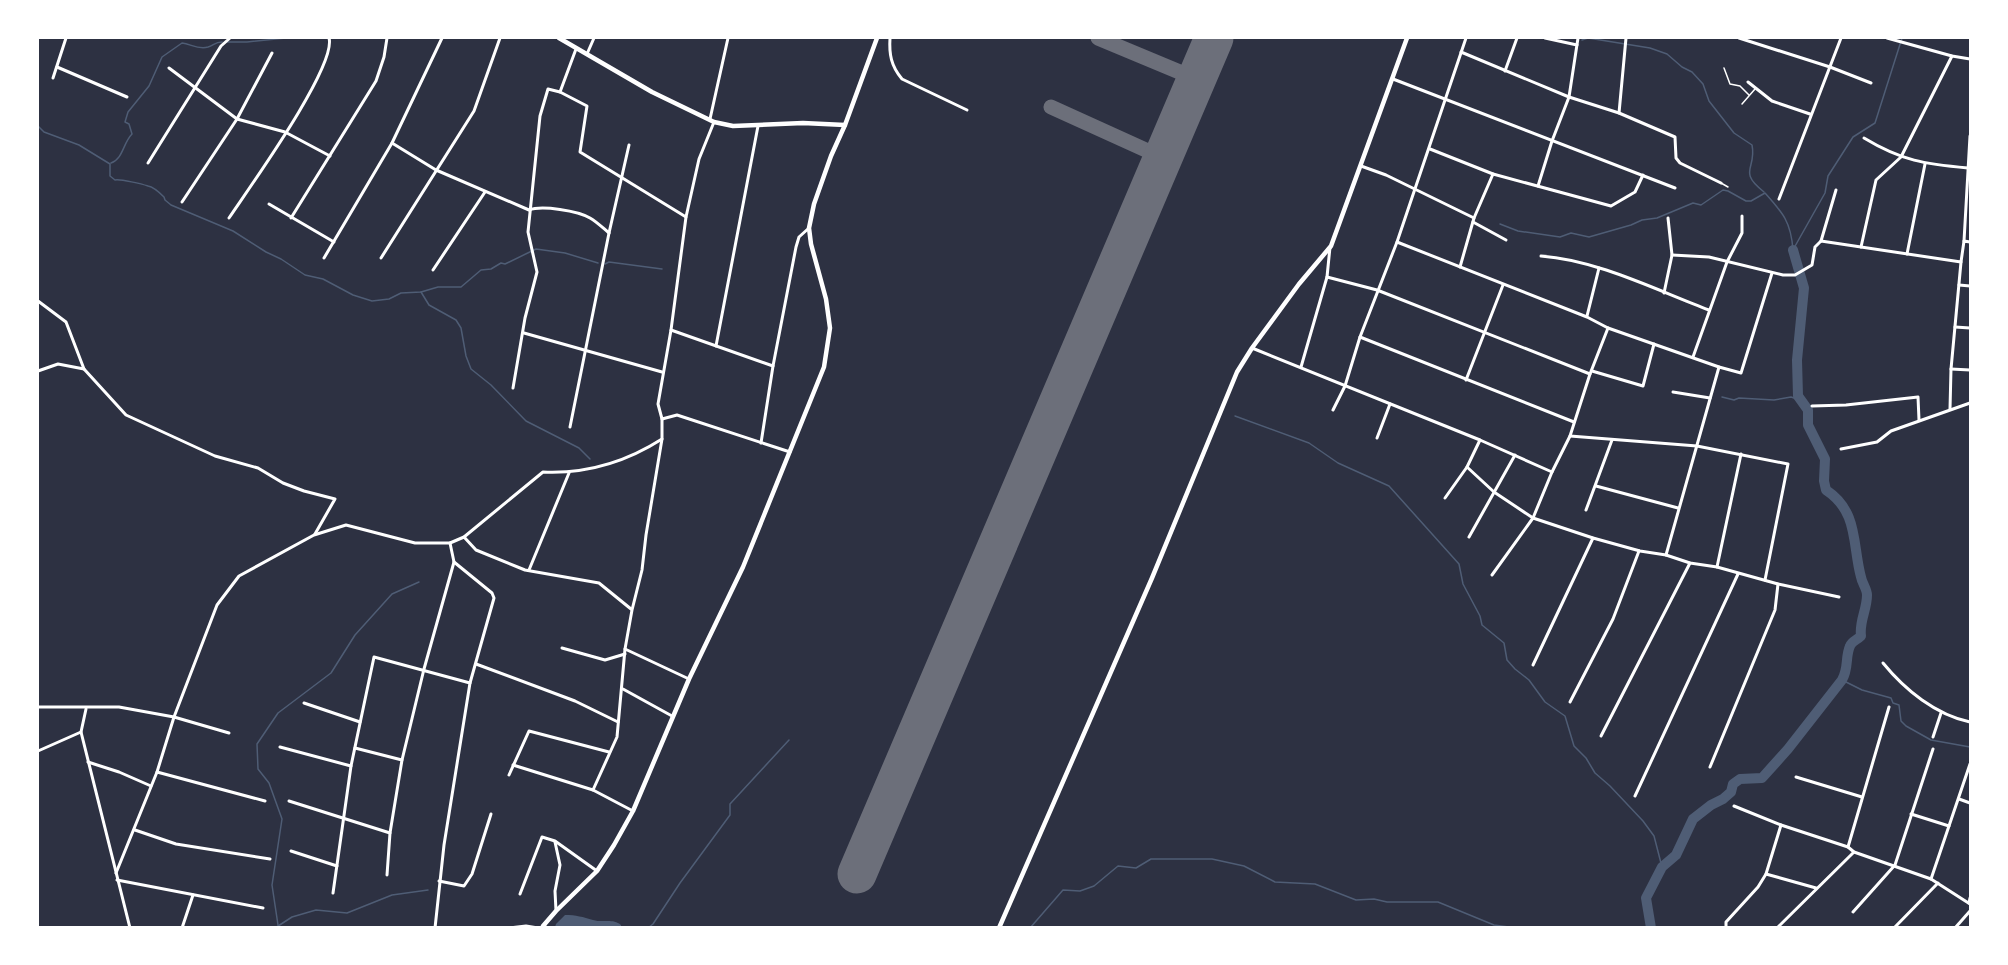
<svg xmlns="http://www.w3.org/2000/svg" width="2008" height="965" font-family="'Titillium Web',sans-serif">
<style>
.water{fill:#4f5d75}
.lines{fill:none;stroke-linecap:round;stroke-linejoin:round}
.stream{stroke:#4f5d75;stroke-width:1.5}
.river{stroke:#4f5d75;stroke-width:10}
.taxiway{stroke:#6c6f7a;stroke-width:15}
.runway{stroke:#6c6f7a;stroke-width:39}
.service{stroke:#fff;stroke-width:1.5}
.minor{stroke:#fff;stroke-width:3}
.tertiary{stroke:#fff;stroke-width:4.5}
</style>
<rect width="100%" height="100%" fill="#2d3142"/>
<path class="water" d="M565,915C576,915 583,917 593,920C603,923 613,918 621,925V927H555L556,924Z"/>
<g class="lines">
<g class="stream">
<path d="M1582,40L1588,38L1650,48L1667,54L1682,67L1692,72L1703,84L1709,101L1734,133L1752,145C1757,169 1737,171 1764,192"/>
<polyline points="227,42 247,42 286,38"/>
<path d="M38,126L44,132L79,145L110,164V176L115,180C121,179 142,184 148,186C154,187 160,193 164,197L165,200L171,205L233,231L266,252L281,259L305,275L323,279L353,295L372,301L389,299L401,293L421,292L438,287H461L481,270L491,269L501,263L505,264L536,249L565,253L598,263"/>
<path d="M111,163C123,159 123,143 132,134L129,124L125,122L128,112L149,86L162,57L182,43C191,44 198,50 208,47C214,45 215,42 222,42"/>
<path d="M1500,224L1518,231L1560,237L1571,233L1589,237L1631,225L1642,220L1657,218L1693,203L1701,205L1723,190L1728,191L1746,201H1751L1765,193C1783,213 1791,222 1793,250"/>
<polyline points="1794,248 1825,193 1828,176 1853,137 1875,123 1902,38"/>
<polyline points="605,264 609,262 662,269"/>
<polyline points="421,292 429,305 456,320 461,328 466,356 471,369 491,385 526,421 579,448 590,459"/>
<polyline points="1722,397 1734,400 1739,398 1774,400 1791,397 1800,400"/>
<polyline points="1235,416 1309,443 1338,463 1389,486 1459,564 1463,584 1480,616 1482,625 1504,643 1507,660 1515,669 1529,680 1545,702 1565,716 1574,746 1586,758 1595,773 1610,786 1643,821 1654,836 1662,867"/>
<polyline points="1842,680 1862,690 1891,698 1893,703 1899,705 1901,721 1906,726 1931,740 1970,747"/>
<polyline points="278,925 272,885 282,819 269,783 258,769 257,744 278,713 331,673 355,635 392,594 419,582"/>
<polyline points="275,928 292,917 316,910 347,913 392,895 428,890"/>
<polyline points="648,928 653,924 680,883 730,815 730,804 789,740"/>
<polyline points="1030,928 1063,890 1080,891 1094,886 1118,866 1136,868 1151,859 1212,859 1244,866 1275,882 1315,884 1356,900 1374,899 1387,902 1438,902 1494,925 1516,928"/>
</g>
<path class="river" d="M1651,928L1646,898L1662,867L1676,855L1693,819L1711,805L1723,799L1731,792L1733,784L1740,779L1762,778L1788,749L1842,680C1849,668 1845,657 1850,646C1852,641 1857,640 1861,636C1859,621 1867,610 1867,595C1867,589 1862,583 1861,577C1852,544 1859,512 1826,490L1824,481L1825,459L1808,425V410L1798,396L1797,360L1804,288L1793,250"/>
<g class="taxiway">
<polyline points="1098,38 1182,73 1192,73 1201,69"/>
<polyline points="1051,107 1148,151 1157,159 1159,167"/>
<polyline points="1148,151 1159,150 1168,146"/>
</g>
<polyline class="runway" points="857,874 1214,38"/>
<g class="service">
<polyline points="1724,68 1730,84 1740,86 1749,95"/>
<polyline points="1742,104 1755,89"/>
<polyline points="1721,183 1728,187"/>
</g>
<g class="minor">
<path d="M890,38C889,54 891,66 902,79L967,110"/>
<polyline points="1545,38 1577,45"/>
<polyline points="1739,38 1830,67 1871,83"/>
<polyline points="1887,38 1952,56 1970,59"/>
<polyline points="1461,52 1569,97 1619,113 1675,137 1676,158 1680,163 1721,183"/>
<polyline points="587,54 594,38"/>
<polyline points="57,67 127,97"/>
<polyline points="169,68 237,119 285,132 330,156"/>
<polyline points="1505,71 1517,38"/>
<polyline points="53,78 66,38"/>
<polyline points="1393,79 1675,188"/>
<polyline points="1748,82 1772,101 1810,114"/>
<polyline points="560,92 587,106 580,152 686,217"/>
<polyline points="1619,113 1626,38"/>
<polyline points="710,119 728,38"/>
<path d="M1864,138C1902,161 1925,164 1968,168"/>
<path d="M392,143L436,170L529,210C542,205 578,211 590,218C597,222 603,228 609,233"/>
<polyline points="1430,149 1493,174 1611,206 1635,192 1643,175"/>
<polyline points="148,163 221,46 230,38"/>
<polyline points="1361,166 1386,175 1474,218"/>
<polyline points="1538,186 1552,141 1569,97 1578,38"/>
<polyline points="1779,199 1841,38"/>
<polyline points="182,202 237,119 272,53"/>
<polyline points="269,204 334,242"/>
<path d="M229,218C249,188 337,66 329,38"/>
<polyline points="291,218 376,81 384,57 387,38"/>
<polyline points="1473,222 1506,240"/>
<polyline points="1821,241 1836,190"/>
<polyline points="1964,241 1970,136"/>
<polyline points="1397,242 1587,317 1608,328 1719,367 1741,373 1772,273"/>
<polyline points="1861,247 1876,180 1901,157 1952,56"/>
<polyline points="1907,254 1925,164"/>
<polyline points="1672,255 1709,257 1783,275 1795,275 1812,265 1815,247 1821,241 1961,262 1964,241 1970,242"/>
<path d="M1541,256C1597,260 1656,290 1709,310"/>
<polyline points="324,258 392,143 442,38"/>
<polyline points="381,258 474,111 500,38"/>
<polyline points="1460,267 1474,218 1493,174"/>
<polyline points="433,270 485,192"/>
<polyline points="1327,277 1377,290 1590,374"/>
<polyline points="1959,285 1970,286"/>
<polyline points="1664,293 1672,255 1668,218"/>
<polyline points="38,301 66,322 84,369 126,415 215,456 258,468 283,483 304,491 335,499 315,534"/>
<polyline points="1587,316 1599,268"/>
<polyline points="1955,327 1970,328"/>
<polyline points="671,330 773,366"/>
<polyline points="524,333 662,372"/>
<polyline points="1360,337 1574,422"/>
<polyline points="716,346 758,126"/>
<polyline points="1252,348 1480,440 1552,472"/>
<polyline points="1693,357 1727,262 1742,233 1742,216"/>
<polyline points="1301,367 1327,277 1330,247"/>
<polyline points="1951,369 1970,370"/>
<polyline points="38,371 58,364 84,369"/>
<polyline points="1592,371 1643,386 1654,344"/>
<polyline points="1466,380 1503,285"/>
<polyline points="513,388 525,318 537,272 528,232 540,116 548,89 560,92 576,49"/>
<polyline points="1673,392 1710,398"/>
<polyline points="1812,406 1846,405 1918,397 1919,420"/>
<polyline points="1950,409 1951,369 1961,262"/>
<polyline points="1333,410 1345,386 1360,337 1397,242 1466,38"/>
<polyline points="662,419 677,415 790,452"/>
<polyline points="570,427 609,233 629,145"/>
<polyline points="1570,436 1697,446 1788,464 1765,580"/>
<polyline points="1377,438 1390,404"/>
<polyline points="761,443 773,366 796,247 799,237 809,228"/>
<polyline points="1841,449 1877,442 1891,431 1970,403"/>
<polyline points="1467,467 1494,492 1533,518 1593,538 1640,551 1666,555 1690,563 1717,567 1778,584 1839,597"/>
<polyline points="1596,486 1678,508"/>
<polyline points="1445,498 1467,467 1480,440"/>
<polyline points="1586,510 1612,440"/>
<polyline points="464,537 476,550 525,570 599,583 631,609"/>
<polyline points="1469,537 1515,455"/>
<polyline points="1666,555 1719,367"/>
<polyline points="1717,567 1741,454"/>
<polyline points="529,570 569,473"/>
<polyline points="1492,575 1533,518 1552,472 1570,436 1590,374 1608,328"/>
<polyline points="562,648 605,660 625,654"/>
<polyline points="625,649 689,679"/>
<path d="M1883,663C1905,690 1936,715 1970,722"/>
<polyline points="476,664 575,701 618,722"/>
<polyline points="1533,665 1593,538"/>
<polyline points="623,689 672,716"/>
<polyline points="1570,702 1613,619 1639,551"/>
<polyline points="304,703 360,722"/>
<polyline points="38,707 119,707 174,717 229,733"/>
<polyline points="86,709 81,732 130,928"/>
<polyline points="1601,736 1690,563"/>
<polyline points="1933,737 1941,713"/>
<polyline points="280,747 351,766"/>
<polyline points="355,748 402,760"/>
<polyline points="38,751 81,732"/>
<polyline points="88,762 119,772 151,786"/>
<polyline points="513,765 593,790 633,811"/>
<polyline points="1710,767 1775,610 1778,584"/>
<polyline points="157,772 265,801"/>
<polyline points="509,775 529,731 609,752"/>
<polyline points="1796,777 1862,797"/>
<polyline points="593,790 617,737 625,649 632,610 642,570 646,535 662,439 662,419 658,404 671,330 686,217 699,159 714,122"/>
<polyline points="1635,796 1738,574"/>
<polyline points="1959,799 1970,803"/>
<polyline points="289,801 390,833"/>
<polyline points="1734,806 1781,825 1848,847 1854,852 1931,879 1970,904"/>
<polyline points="1911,814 1949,826"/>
<polyline points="135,830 176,844 270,859"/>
<polyline points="555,842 560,865 555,891 556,911"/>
<polyline points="1848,847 1889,707"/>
<polyline points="291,851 337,866"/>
<path d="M116,873L157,772L174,717L217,605L239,576L314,535L346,525L415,543H450L464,537L543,472C586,474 626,462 662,439"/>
<polyline points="1766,874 1816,888"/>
<polyline points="387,875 390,833 402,760 424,669 454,562 450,543"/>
<polyline points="1931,879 1970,764"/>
<polyline points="117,880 263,908"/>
<polyline points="439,881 464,886 472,874 491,814"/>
<polyline points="333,893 351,766 374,657 470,683"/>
<polyline points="520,894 542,837 555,841 597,871"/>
<polyline points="1969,903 1970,898"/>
<polyline points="1853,912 1895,865 1933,749"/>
<polyline points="182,928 193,895"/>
<polyline points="435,928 444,845 470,683 494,598 492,593 454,562"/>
<polyline points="509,928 526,926 538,928"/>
<polyline points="1726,928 1726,922 1758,887 1766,874 1781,825"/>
<polyline points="1777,928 1854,852"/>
<polyline points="1894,928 1938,883"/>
<polyline points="1955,928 1970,911"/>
</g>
<g class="tertiary">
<polyline points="559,38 652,92 714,122 733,126 803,123 845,125"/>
<polyline points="546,928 543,926 556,911 597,871 614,845 633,811 689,679 743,567 824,367 830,328 826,299 811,244 809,228 814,204 831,156 845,125 877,38"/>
<polyline points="999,928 1152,578 1237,372 1252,348 1299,284 1331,246 1407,38"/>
</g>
</g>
<rect width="2008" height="965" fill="none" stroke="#ffffff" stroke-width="78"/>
</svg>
